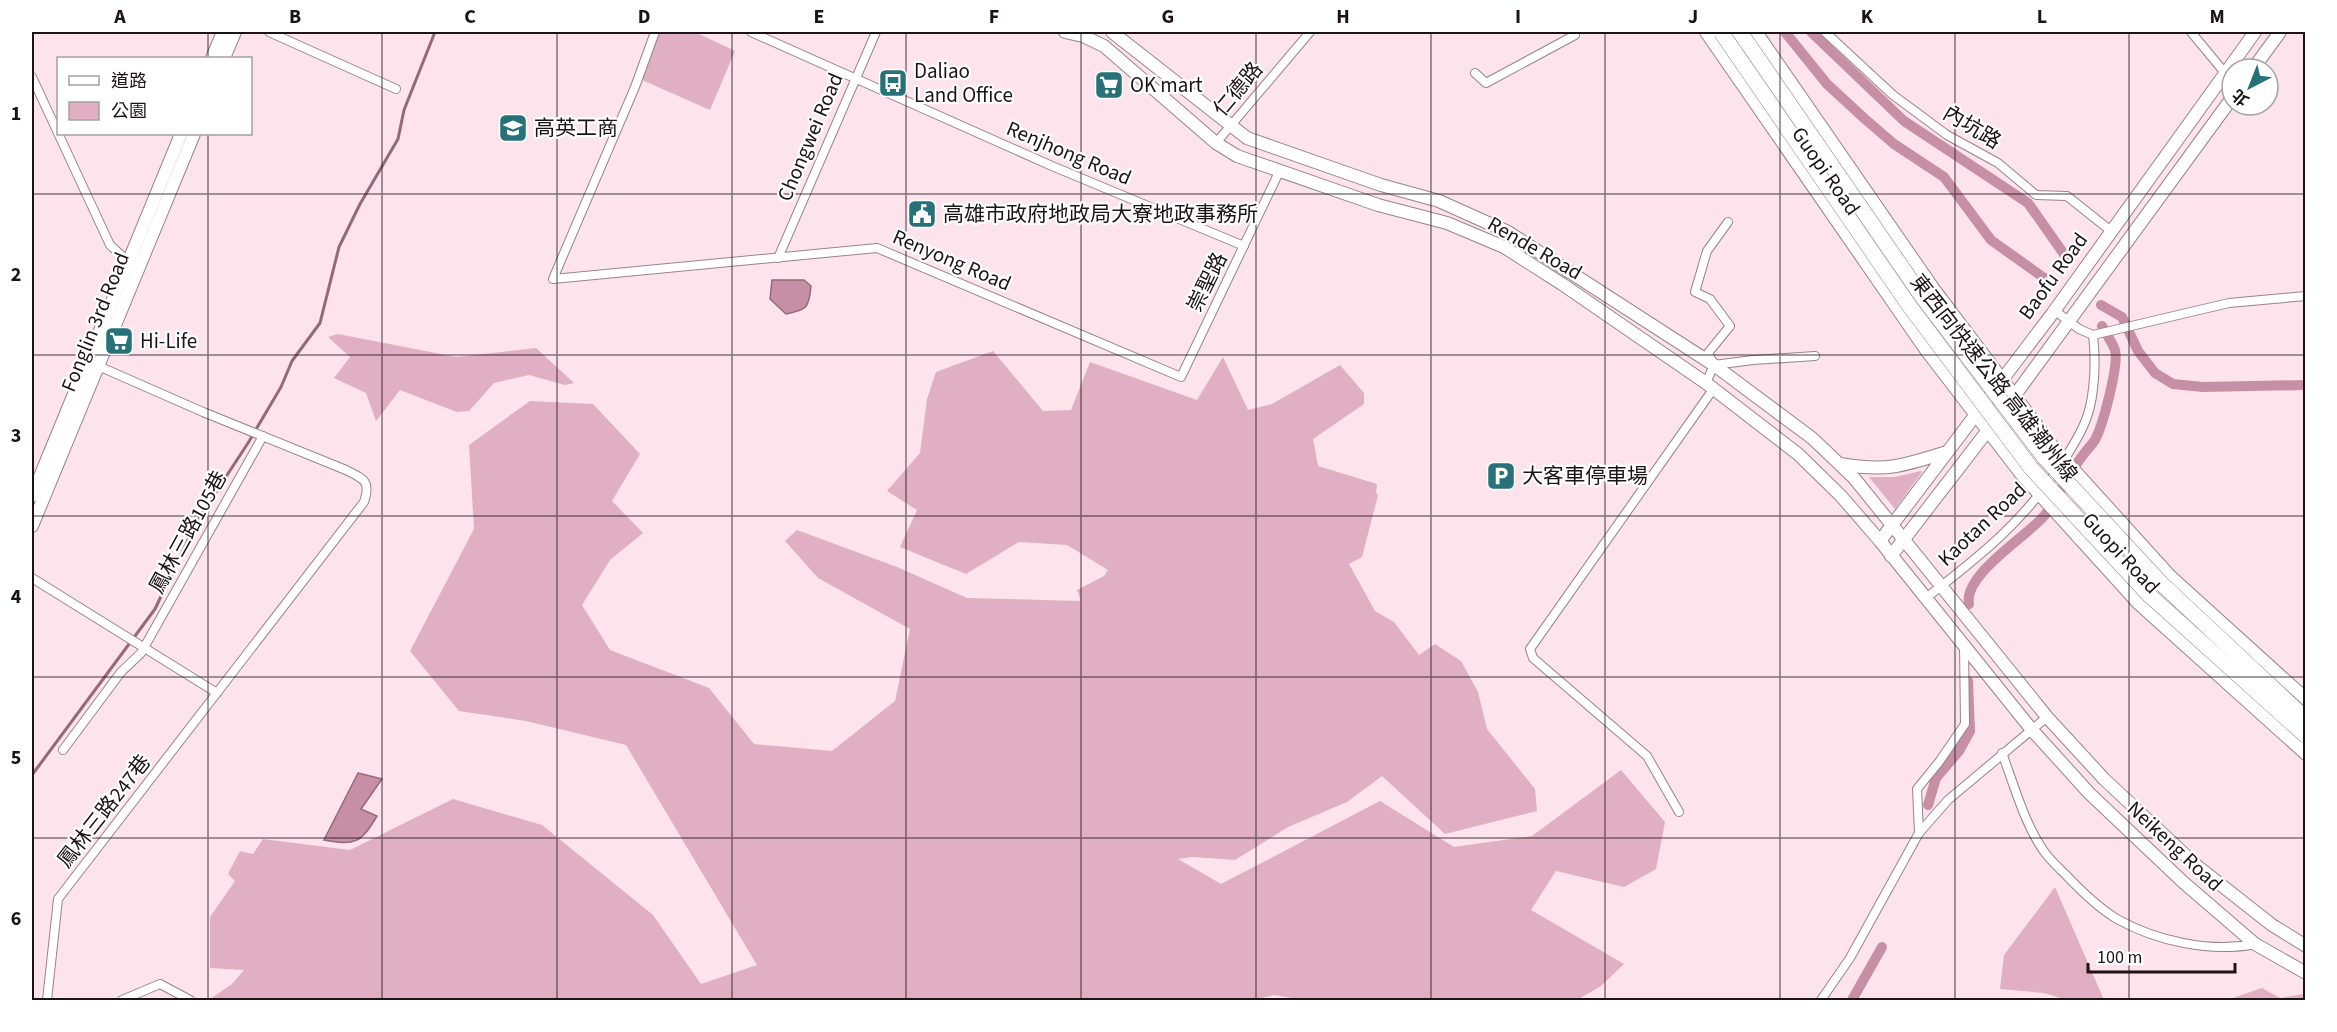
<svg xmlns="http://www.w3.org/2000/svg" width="2337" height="1032" font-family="'Source Sans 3','Noto Sans TC',sans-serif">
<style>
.green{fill:#e0afc1}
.water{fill:#c78fa4;stroke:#946a7a;stroke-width:1.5}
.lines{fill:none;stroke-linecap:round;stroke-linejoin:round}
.stream{stroke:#946a7a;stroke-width:3}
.canal{stroke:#c78fa4;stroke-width:10}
.street-casing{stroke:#99838b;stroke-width:10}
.secondary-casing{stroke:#99838b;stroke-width:14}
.primary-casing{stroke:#99838b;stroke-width:14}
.street{stroke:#fff;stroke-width:8}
.secondary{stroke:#fff;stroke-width:12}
.primary{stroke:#fff;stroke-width:12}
.highway-bridge-casing{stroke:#99838b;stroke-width:16;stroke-linecap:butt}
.highway-bridge{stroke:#fff;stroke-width:15}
.grid{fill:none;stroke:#1c1317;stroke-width:1.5;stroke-opacity:0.55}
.labels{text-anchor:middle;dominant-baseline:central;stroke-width:4.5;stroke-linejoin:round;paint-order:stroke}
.poi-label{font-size:21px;fill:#1c1317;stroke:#fff;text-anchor:start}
.street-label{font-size:21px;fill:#1c1317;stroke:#fff}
.neatline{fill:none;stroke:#1c1317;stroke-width:2}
.grid-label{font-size:20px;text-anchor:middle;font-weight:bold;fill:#1c1317}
</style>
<rect width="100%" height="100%" fill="#fde3ec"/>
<g class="green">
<polygon points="658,32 695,32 735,51 710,110 640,79"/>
<polygon points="338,334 456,357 536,348 574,383 565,385 529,375 494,383 469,411 457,412 400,390 376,421 366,393 334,378 350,357 328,337"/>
<polygon points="993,351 1043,411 1071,410 1090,362 1197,400 1223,357 1248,410 1272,404 1340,365 1364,393 1364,404 1313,439 1318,466 1377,484 1376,493 1378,495 1362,557 1349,564 1375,611 1394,622 1419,655 1435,644 1461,661 1478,692 1487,729 1535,789 1537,811 1445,834 1382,776 1347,802 1288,827 1235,860 1193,857 1178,859 1221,884 1380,801 1454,847 1532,836 1621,770 1665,822 1656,869 1624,887 1556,871 1531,910 1624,964 1601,986 1577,1000 1303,1000 1274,995 1254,1000 209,1000 232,984 244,970 210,968 210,917 235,881 228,874 240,851 253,854 263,839 350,850 453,799 542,825 653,915 701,984 757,965 626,745 526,721 459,711 410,651 474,529 469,445 530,401 593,404 640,454 612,501 643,533 610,560 582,605 610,650 709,688 754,744 832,751 895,701 910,629 818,578 785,541 797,530 897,567 967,598 1081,601 1077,590 1104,576 1108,570 1067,545 1019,542 966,574 900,547 917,510 887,491 920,453 927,399 936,372"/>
<polygon points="1921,471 1922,472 1895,509 1869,477 1895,477"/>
<polygon points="2055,887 2104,1000 2067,1000 2044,993 2000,989 2004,955"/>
<polygon points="2262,988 2280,998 2303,994 2305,995 2305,1000 2227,1000"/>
</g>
<g class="water">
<path d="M772,280H804L811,286C809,308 807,310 786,314L770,299Z"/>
<path d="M358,773L382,779L361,809L377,816C361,843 355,846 324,840Z"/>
</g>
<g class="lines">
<polyline class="stream" points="32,775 155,609 197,521 248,443 281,387 292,361 320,323 339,247 360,204 398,139 404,110 435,32"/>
<g class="canal">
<polyline points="1785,32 1827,84 1865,119 1894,144 1944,177 1991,240 2047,280"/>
<polyline points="1811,32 1904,121 2028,203 2066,257"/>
<polyline points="2101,305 2122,317 2138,351 2155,373 2173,384 2203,387 2306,385"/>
<path d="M1969,604C1963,575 2025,538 2044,516C2057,500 2066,479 2078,462C2083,454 2090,447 2095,440C2103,425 2119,365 2115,350C2112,342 2106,334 2102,326"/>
<polyline points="1928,805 1936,778 1959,751 1970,731 1968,681"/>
<polyline points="1852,1000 1882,947"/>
</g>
<g class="street-casing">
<g id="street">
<polyline points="269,32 396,89"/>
<polyline points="655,32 635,87 553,279 877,248 1181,377 1280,170"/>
<polyline points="751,32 1052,166 1244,246"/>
<polyline points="1825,32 1893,95 1947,135 1998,163 2036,195 2067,196 2111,231"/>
<polyline points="2191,32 2225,73"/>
<polyline points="1475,73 1486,83 1575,35 1573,32"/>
<polyline points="32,77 110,245 132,265"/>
<polyline points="1216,143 1310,32"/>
<polyline points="778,258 876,32"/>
<polyline points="2054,310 2079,329 2093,335 2229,303 2306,296"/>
<polyline points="1714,365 1708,353 1730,326 1710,299 1695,292 1707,251 1728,222"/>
<polyline points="1706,383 1714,365 1753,360 1815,356"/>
<polyline points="32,578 217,693"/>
<path d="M1926,598C1980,556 2022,523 2060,466C2070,451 2081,434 2087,417C2095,394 2096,359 2093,335"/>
<polyline points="63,750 121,672 141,653 263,436"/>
<path d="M2002,753C2014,785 2024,822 2043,850C2049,859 2058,867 2065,874C2081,891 2097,907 2117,919C2156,941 2211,953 2255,944"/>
<polyline points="1679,812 1647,756 1533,658 1530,649 1714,388"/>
<polyline points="1919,833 1917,789 1939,762 1965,724 1964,645"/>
<path d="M47,1000L58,899L364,502C371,481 364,479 346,470L203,412L96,365"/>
<polyline points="122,1000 160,984 190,1000"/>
<polyline points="1821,1000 1850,958 1919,833 1948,800 2047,717"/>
</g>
</g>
<g class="secondary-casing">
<g id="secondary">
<polyline points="1065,32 1083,36 1104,46 1216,143 1237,156 1378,205 1447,223 1504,247 1562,284 1706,383 1798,454 1841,496 1880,541 2032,730 2089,793 2183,882 2255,944 2306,973"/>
<polyline points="1112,32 1247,138 1381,185 1439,201 1508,232 1714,365 1812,438 1854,478 2047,717 2104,779 2197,866 2272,925 2306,946"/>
<polyline points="1706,32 1926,350 2022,475 2138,603 2306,754"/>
<polyline points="1756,32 1933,288 2054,448 2170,576 2306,699"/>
<polyline points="2253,69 2280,32"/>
<polyline points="2010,402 2232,98"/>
<path d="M1840,464C1887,472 1903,466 1947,452"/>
<polyline points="1880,541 2052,314 2255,32"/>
<polyline points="1891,556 1992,425"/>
</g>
</g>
<g class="primary-casing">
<g id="primary">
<polyline points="212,58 223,32"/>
<polyline points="224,58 235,32"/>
<polyline points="32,496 181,134"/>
<polyline points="32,526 194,134"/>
</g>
</g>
<use href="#street" class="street"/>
<use href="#secondary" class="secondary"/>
<use href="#primary" class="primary"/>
<g class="highway-bridge-casing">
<g id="highway-bridge">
<polyline points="1721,32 1908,304 2031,468 2148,594 2306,736"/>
<polyline points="1740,32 1921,295 2044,457 2161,583 2306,719"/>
</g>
</g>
<use href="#highway-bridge" class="highway-bridge"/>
</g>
<path class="grid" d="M208,32V58M382,32V1000M557,32V1000M732,32V1000M906,32V1000M1081,32V1000M1256,32V1000M1431,32V1000M1605,32V1000M1780,32V1000M1955,32V1000M2129,32V1000M208,134V1000M32,194H2306M32,355H2306M32,516H2306M32,677H2306M32,838H2306"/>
<defs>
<g id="bus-square" transform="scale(1.5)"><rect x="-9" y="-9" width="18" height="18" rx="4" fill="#277178" stroke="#fff"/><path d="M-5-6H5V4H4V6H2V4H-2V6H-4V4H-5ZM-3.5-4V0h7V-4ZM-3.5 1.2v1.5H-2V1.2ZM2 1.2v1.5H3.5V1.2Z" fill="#fff"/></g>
<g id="supermarket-square" transform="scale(1.5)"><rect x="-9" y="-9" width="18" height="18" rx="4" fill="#277178" stroke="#fff"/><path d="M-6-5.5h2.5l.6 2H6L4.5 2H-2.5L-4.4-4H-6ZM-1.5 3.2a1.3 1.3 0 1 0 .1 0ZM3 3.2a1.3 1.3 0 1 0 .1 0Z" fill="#fff"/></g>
<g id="school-square" transform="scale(1.5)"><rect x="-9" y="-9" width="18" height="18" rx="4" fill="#277178" stroke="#fff"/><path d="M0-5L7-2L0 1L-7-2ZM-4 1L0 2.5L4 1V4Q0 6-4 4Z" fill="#fff"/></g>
<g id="civic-square" transform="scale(1.5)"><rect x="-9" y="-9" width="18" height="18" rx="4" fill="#277178" stroke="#fff"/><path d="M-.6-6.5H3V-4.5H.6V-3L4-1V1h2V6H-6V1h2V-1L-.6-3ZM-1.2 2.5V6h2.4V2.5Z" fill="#fff"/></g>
<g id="parking-square" transform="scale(1.5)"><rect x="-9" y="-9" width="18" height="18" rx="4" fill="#277178" stroke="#fff"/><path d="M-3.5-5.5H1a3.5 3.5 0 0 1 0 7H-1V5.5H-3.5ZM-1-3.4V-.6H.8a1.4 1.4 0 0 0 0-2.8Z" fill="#fff"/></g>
</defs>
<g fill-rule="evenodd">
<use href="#bus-square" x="893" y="83"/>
<use href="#supermarket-square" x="1109" y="85"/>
<use href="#school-square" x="513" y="128"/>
<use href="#civic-square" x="922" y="214"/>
<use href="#supermarket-square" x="119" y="341"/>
<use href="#parking-square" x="1501" y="476"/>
</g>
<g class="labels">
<g class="poi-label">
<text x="914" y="71">Daliao<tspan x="914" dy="24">Land Office</tspan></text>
<text x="1130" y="85">OK mart</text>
<text x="534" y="128">高英工商</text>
<text x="943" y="214">高雄市政府地政局大寮地政事務所</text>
<text x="140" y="341">Hi-Life</text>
<text x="1522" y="476">大客車停車場</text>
</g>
<g class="street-label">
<text transform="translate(1238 89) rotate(-50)">仁德路</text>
<text transform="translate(1972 127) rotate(31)">內坑路</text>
<text transform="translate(810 137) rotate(-67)">Chongwei Road</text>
<text transform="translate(1069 153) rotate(23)">Renjhong Road</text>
<text transform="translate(1826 171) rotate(55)">Guopi Road</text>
<text transform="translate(1535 248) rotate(30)">Rende Road</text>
<text transform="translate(952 260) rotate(23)">Renyong Road</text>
<text transform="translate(2053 276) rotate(-54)">Baofu Road</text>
<text transform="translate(1207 282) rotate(-64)">崇聖路</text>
<text transform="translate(95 322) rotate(-68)">Fonglin 3rd Road</text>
<text transform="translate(1994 378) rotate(52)">東西向快速公路 高雄潮州線</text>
<text transform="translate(1982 524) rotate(-43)">Kaotan Road</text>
<text transform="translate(188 532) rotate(-61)">鳳林三路105巷</text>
<text transform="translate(2121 553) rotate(47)">Guopi Road</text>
<text transform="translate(104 811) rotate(-52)">鳳林三路247巷</text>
<text transform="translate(2175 846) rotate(43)">Neikeng Road</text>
</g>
</g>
<rect width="2337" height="1032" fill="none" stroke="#ffffff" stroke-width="66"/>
<rect x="57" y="57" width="195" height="78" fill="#ffffff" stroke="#a4a1a2" stroke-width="1.5"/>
<rect x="69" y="76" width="30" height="9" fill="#ffffff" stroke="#a4a1a2" stroke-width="1.5"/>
<text x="111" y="87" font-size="18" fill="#1c1317">道路</text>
<rect x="69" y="102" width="30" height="18" fill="#e0afc1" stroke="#a4a1a2" stroke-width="1.5"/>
<text x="111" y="117" font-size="18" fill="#1c1317">公園</text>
<g transform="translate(2250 87) rotate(222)"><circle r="28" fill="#ffffff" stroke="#a4a1a2" stroke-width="1.5"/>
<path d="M0-4.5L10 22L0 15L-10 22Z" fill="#277178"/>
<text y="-9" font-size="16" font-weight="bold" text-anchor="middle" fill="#1c1317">北</text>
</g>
<path d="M2088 963v9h147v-9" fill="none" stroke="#1c1317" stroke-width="3"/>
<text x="2097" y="963" font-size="18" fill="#1c1317" stroke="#ffffff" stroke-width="4.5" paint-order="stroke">100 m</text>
<rect x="33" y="33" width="2271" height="966" class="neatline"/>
<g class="grid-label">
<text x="120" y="23">A</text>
<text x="295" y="23">B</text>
<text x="470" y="23">C</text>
<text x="644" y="23">D</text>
<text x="819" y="23">E</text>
<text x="994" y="23">F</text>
<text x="1168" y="23">G</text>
<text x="1343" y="23">H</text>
<text x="1518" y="23">I</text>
<text x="1693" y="23">J</text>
<text x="1867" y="23">K</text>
<text x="2042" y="23">L</text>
<text x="2217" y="23">M</text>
<text x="16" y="120">1</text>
<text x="16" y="281">2</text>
<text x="16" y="442">3</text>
<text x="16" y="603">4</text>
<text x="16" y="764">5</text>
<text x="16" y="925">6</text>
</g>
</svg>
